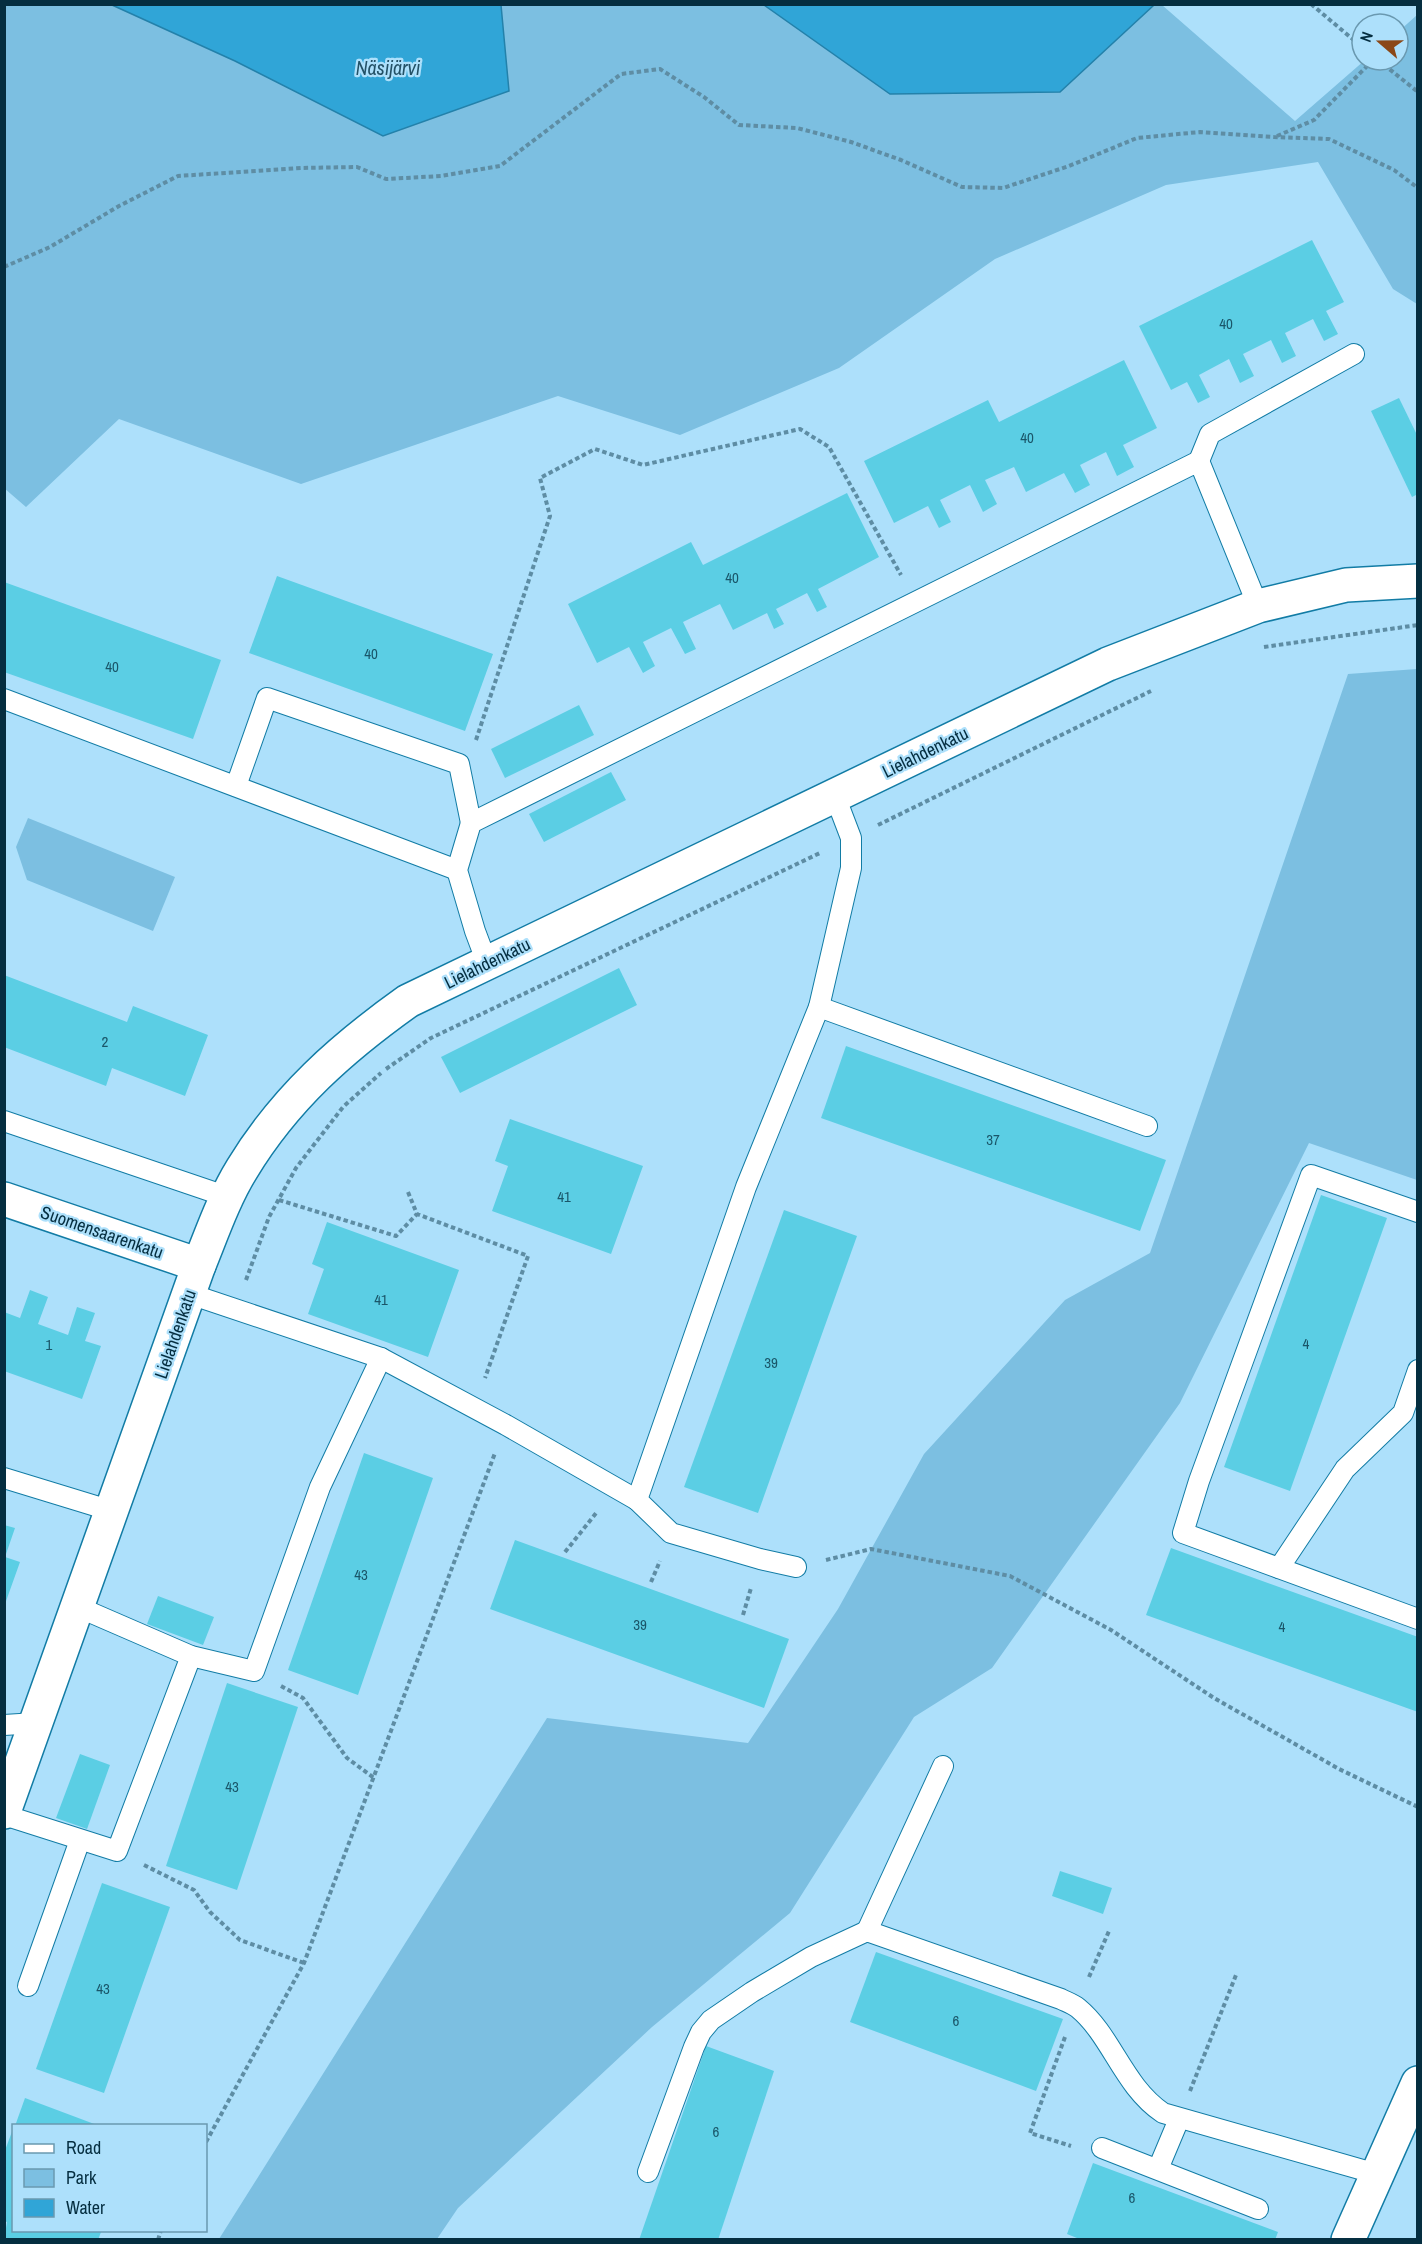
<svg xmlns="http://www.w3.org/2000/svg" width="1422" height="2244" font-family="'Archivo Narrow',sans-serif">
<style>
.green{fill:#7cbfe1}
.water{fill:#30a5d7;stroke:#2381aa;stroke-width:1.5}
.building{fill:#5bcee4}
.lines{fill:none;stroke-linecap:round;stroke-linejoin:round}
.service-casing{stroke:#127ca5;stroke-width:22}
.minor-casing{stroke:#127ca5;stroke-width:36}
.tertiary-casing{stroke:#127ca5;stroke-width:36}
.path{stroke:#5e8da4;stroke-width:4;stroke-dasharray:4.5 3;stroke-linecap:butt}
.service{stroke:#fff;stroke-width:20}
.minor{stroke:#fff;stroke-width:33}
.tertiary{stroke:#fff;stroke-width:33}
.labels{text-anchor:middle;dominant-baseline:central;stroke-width:4.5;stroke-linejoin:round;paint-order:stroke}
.number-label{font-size:15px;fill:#1a5669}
.street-label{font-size:18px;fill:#052e40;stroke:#ade0fb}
.water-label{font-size:20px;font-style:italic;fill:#235166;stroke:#ade0fb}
</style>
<rect width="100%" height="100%" fill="#ade0fb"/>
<g class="green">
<polygon points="4,5 112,5 235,61 509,91 501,5 764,5 890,94 1060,92 1154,5 1162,5 1295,121 1365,60 1398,60 1398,32 1417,15 1417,304 1393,289 1318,162 1166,185 995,259 839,368 680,435 558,396 301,484 119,419 26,507 4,488"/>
<polygon points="1417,669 1417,1180 1309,1143 1180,1403 992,1668 914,1717 790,1913 652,2027 458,2208 437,2239 219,2239 547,1718 748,1743 838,1609 924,1454 1065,1300 1150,1253 1348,674"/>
<polygon points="28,818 175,877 153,931 27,880 16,847"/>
</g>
<g class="water">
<polygon points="112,5 501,5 509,91 383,136 235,61"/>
<polygon points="764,5 1154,5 1060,92 890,94"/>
</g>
<g class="building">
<polygon points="1312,240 1344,302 1326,311 1338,334 1324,341 1313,319 1285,333 1296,356 1282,363 1271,340 1243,354 1254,376 1240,383 1229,359 1199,375 1210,397 1198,403 1187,382 1171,390 1139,326"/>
<polygon points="1124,360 1157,428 1123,445 1134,467 1117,476 1106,452 1080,465 1090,485 1075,493 1064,473 1026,492 1014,467 985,480 997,504 983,512 970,485 940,500 951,522 939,528 928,506 894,523 864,461 988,400 999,422"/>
<polygon points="1399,398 1418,437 1418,494 1412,497 1371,411"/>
<polygon points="847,493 879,557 818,589 827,607 817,612 807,593 776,609 784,624 774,629 767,613 733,630 720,604 683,622 696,649 685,654 671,628 643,642 655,666 643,673 629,647 597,663 568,604 691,542 703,565"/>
<polygon points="277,576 493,654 465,731 249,653"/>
<polygon points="4,582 221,660 193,739 4,672"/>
<polygon points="579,705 594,735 505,778 491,749"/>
<polygon points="611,772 626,800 544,842 529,814"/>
<polygon points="619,968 637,1005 460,1093 441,1057"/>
<polygon points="4,975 127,1022 133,1006 208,1035 185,1096 112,1068 106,1086 4,1047"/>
<polygon points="846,1046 1166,1160 1140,1231 821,1118"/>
<polygon points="510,1119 643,1166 611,1254 492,1211 508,1166 495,1161"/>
<polygon points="1321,1195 1387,1218 1290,1491 1224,1467"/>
<polygon points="784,1210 857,1236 758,1513 684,1487"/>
<polygon points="327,1222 459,1270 428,1357 308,1314 324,1269 312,1264"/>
<polygon points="30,1290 48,1297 38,1324 68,1335 77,1307 95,1313 85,1341 101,1346 82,1399 4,1371 4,1312 20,1318"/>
<polygon points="364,1453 433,1478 358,1695 288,1670"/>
<polygon points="4,1525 15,1528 5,1557 20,1562 5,1604"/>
<polygon points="515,1540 789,1639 764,1708 490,1609"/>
<polygon points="1171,1548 1418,1637 1418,1712 1146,1615"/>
<polygon points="158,1596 214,1617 203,1645 147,1624"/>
<polygon points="227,1683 298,1707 237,1890 166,1866"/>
<polygon points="80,1754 110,1765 87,1829 56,1818"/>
<polygon points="1060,1871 1112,1888 1103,1914 1052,1896"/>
<polygon points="102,1883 170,1907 104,2093 36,2069"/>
<polygon points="876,1952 1063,2019 1036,2091 850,2022"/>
<polygon points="706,2046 774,2071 718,2240 639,2240"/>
<polygon points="25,2098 97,2125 97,2126 15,2126"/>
<polygon points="13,2129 14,2230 96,2230 101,2232 98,2240 4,2240 7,2222 4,2221 4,2153"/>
<polygon points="1093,2163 1278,2232 1275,2240 1082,2240 1067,2234"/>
</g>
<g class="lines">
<g class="service-casing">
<g id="service">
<polyline points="1199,461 1210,434 1354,354"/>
<polyline points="4,699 457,870"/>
<polyline points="236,786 267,698 459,764 471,823"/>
<polyline points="487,963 475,931 457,870 471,823 1199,461 1258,606"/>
<polyline points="819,1007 1147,1126"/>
<polyline points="4,1121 228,1197"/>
<polyline points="1418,1212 1311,1175 1199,1481 1183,1533 1418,1619"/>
<polyline points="190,1294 381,1358 506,1425 637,1500"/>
<polyline points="4,1478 112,1511"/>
<polyline points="796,1567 760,1559 671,1533 637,1500 746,1187 819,1007 851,868 851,838 835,796"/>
<polyline points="1279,1568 1345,1469 1403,1413 1418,1370"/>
<polyline points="78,1607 191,1656 254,1671 320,1487 381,1358"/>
<polyline points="4,1725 36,1723"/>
<polyline points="4,1815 117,1851 191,1656"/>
<polyline points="867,1931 943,1766"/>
<polyline points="28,1986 80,1840"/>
<polyline points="1102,2148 1258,2209"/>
<polyline points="1158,2169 1179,2119"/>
<path d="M648,2172L694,2047L701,2032L711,2020L752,1992L811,1957L867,1931L1061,1999C1067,2002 1073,2004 1078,2008C1112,2036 1123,2086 1163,2113L1377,2174"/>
</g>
</g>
<g class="minor-casing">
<g id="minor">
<polyline points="4,1199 199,1265 4,1812"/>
<polyline points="1348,2240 1418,2083"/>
</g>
</g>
<g class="tertiary-casing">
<path id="tertiary" d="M199,1265C212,1233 224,1198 242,1169C285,1098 342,1048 408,1001L1108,664L1258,606L1346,585L1418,581"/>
</g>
<g class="path">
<polyline points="1311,4 1362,47"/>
<polyline points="1378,60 1418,92"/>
<polyline points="1277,136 1314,120 1373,60"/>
<polyline points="4,267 50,247 119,206 178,176 301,168 357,167 386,179 441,176 500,166 621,74 660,69 704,97 739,125 797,128 851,142 901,160 962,187 1003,188 1069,166 1137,138 1200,132 1274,137 1329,139 1394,170 1418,188"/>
<polyline points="1264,647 1418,625"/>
<polyline points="476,740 550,516 540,478 595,449 643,465 800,429 829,447 901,575"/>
<polyline points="878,825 1151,691"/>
<polyline points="386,1069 431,1038 820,853"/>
<polyline points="408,1192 417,1214 528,1256 485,1378"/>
<polyline points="279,1200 396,1236 417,1214"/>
<polyline points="246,1280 269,1217 296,1168 343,1107 381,1073"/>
<polyline points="565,1552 597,1512"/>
<polyline points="826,1560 871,1549 1010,1576 1111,1630 1214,1698 1339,1769 1418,1807"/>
<polyline points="651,1582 660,1561"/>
<polyline points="743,1615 751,1588"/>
<polyline points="281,1686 303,1698 347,1758 374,1778"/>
<polyline points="144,1865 194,1890 210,1912 240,1940 304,1963"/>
<polyline points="1089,1977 1109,1931"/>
<polyline points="1065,2037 1030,2133 1071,2146"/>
<polyline points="1190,2091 1236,1975"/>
<polyline points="206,2142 304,1963 495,1453"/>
<polyline points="158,2240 161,2230"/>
</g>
<use href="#service" class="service"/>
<use href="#minor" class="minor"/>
<use href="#tertiary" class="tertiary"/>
</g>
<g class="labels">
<g class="number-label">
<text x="1226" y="323">40</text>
<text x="1027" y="437">40</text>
<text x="732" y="577">40</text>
<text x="371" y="653">40</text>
<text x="112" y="666">40</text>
<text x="105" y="1041">2</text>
<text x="993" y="1139">37</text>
<text x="564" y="1196">41</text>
<text x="381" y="1299">41</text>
<text x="1306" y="1343">4</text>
<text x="49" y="1344">1</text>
<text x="771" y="1362">39</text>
<text x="361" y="1574">43</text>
<text x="640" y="1624">39</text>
<text x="1282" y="1626">4</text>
<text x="232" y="1786">43</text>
<text x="103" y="1988">43</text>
<text x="956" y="2020">6</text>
<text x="716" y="2131">6</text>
<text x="1132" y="2197">6</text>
</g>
<g class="street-label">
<text transform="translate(925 752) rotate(-26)">Lielahdenkatu</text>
<text transform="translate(487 963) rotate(-26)">Lielahdenkatu</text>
<text transform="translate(102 1232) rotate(19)">Suomensaarenkatu</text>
<text transform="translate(175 1334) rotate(-71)">Lielahdenkatu</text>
</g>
<g class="water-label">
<text x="388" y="67">Näsijärvi</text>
</g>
</g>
<rect width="1422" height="2244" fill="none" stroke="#052e40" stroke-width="12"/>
<rect x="12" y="2124" width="195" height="108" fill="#ade0fb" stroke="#6a99b0" stroke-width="1.5"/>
<rect x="24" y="2144" width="30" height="9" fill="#ffffff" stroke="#6a99b0" stroke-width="1.5"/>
<text x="66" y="2154" font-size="18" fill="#052e40">Road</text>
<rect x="24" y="2169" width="30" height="18" fill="#7cbfe1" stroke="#6a99b0" stroke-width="1.5"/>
<text x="66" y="2184" font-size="18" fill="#052e40">Park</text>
<rect x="24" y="2199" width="30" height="18" fill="#30a5d7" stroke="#6a99b0" stroke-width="1.5"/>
<text x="66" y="2214" font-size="18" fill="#052e40">Water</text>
<g transform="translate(1380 42) rotate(290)"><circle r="28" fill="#ade0fb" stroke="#6a99b0" stroke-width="1.5"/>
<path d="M0-4.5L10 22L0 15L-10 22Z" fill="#8b4818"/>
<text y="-9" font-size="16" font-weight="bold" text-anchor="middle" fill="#052e40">N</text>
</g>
</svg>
